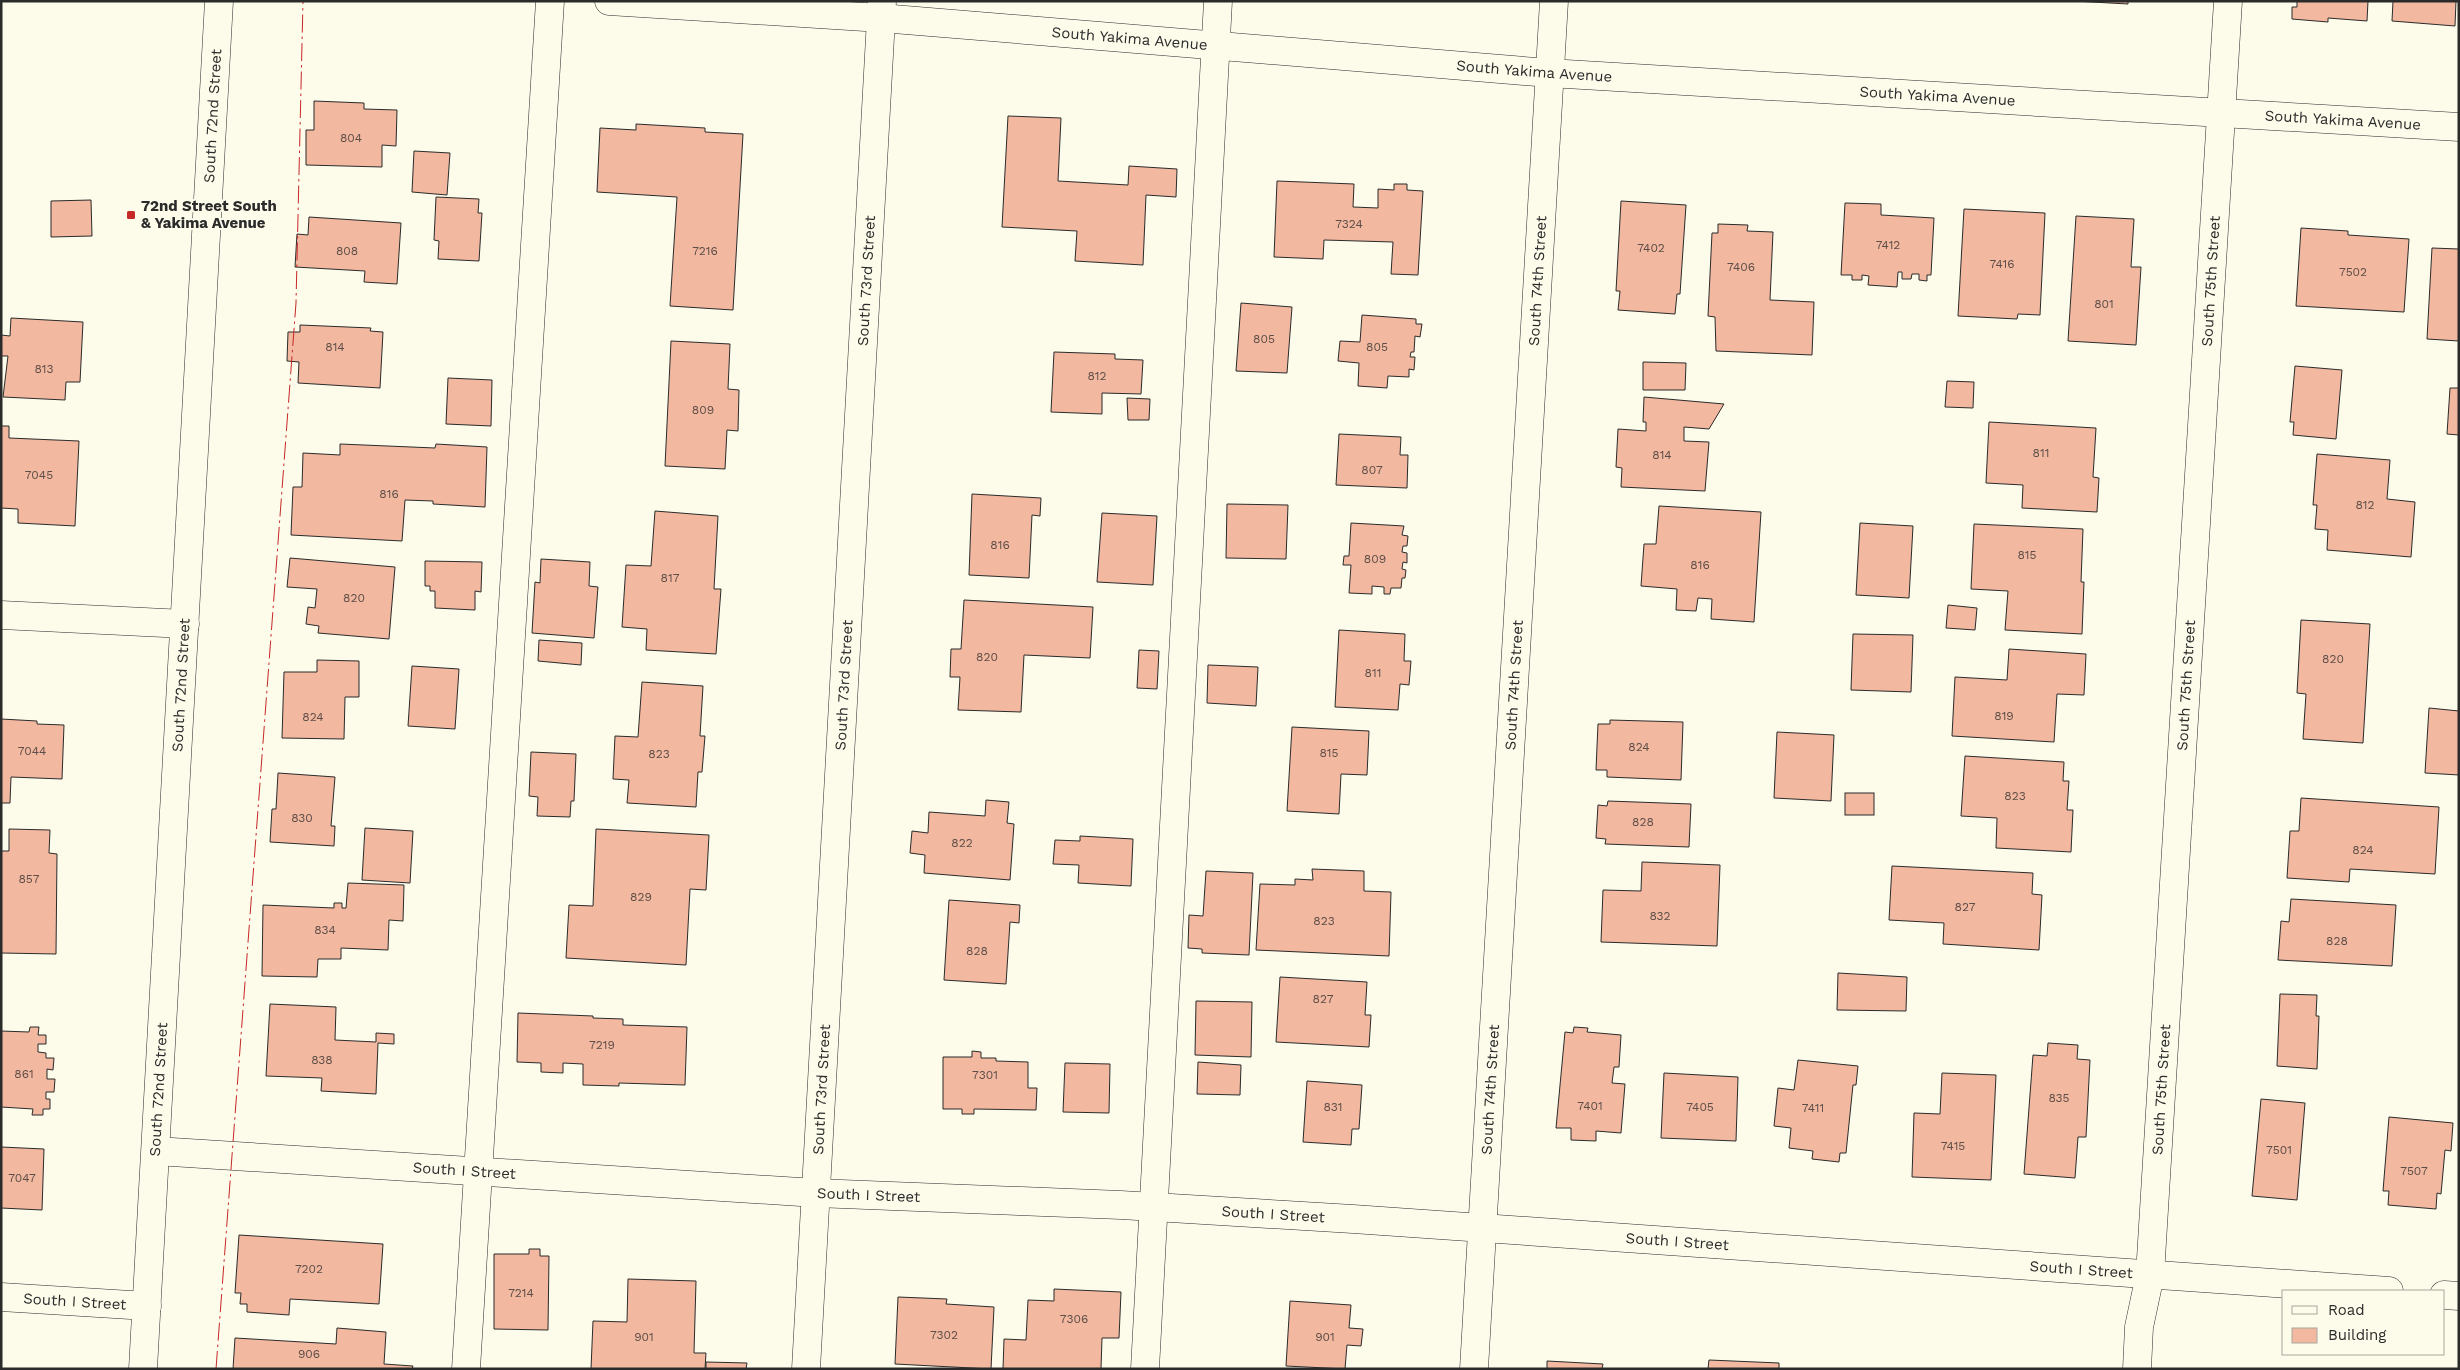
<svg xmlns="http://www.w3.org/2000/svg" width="2460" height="1370" font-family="'Work Sans',sans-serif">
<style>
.building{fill:#f2b8a0;stroke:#2b2b2b}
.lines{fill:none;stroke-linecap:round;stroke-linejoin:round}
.minor-casing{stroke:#2b2b2b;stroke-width:29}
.major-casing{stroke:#2b2b2b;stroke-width:29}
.minor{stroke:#fdfbea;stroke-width:28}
.major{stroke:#fdfbea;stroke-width:28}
.power{stroke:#c62828;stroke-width:1;stroke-dasharray:18 4 2.5 4;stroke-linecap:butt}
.poi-dot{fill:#c62828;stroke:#fdfbea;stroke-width:2}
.labels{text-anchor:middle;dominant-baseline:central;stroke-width:4;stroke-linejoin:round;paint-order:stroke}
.number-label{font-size:12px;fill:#5d4e48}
.street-label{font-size:15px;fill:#2b2b2b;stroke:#fdfbea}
.poi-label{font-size:15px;font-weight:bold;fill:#2b2b2b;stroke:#fdfbea;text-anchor:start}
</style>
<rect width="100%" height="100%" fill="#fdfbea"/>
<g class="building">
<polygon points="2074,1 2128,1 2128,4"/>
<polygon points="2297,1 2368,1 2367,21 2328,18 2328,22 2292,19 2292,7 2297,7"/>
<polygon points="2393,1 2456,1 2455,26 2392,21"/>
<polygon points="314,101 364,103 364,109 397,110 396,146 382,145 382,167 306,165 306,130 314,130"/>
<polygon points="1008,116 1061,118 1058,181 1128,185 1129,166 1177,169 1176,197 1146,195 1143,265 1075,261 1077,231 1002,227"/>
<polygon points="636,124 705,128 705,132 743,134 733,310 670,306 677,197 597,192 600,128 636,130"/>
<polygon points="414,151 450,153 447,195 412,192"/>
<polygon points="1277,181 1354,184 1353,207 1378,208 1378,189 1394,190 1394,184 1407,184 1407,190 1423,191 1418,275 1391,274 1393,242 1324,240 1323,259 1274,257"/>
<polygon points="436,197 479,199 478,213 482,213 479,261 438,259 439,241 434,240"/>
<polygon points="91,200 92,236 51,237 51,201"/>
<polygon points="1621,201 1686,205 1680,294 1677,294 1675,314 1618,310 1620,291 1616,291"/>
<polygon points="1845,203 1881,204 1881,215 1934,218 1931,275 1927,275 1927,281 1919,280 1919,274 1912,274 1911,279 1902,279 1902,272 1898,272 1897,287 1868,285 1869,276 1862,275 1862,280 1852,280 1852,275 1841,275"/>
<polygon points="1964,209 2045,213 2040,315 2018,314 2017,319 1958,316"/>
<polygon points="2076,216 2134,219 2131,267 2141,267 2136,345 2068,341"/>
<polygon points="309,217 401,223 397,284 364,282 365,271 295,267 297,234 308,235"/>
<polygon points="1718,224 1748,225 1747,231 1773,232 1770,300 1814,302 1812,355 1716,351 1715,317 1708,316 1712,233 1718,233"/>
<polygon points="2301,228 2348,231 2348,235 2409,239 2404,312 2296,306"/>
<polygon points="2432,248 2459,249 2459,341 2427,339"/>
<polygon points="1241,303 1292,307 1287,373 1236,371"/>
<polygon points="1362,315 1416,319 1416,324 1422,324 1420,337 1415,336 1414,352 1411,352 1410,357 1415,357 1414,370 1409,369 1409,377 1388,376 1387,388 1358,386 1359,363 1338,361 1340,341 1360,342"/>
<polygon points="11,318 83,322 80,382 66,382 65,400 3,397 8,356 1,356 1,335 10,336"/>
<polygon points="300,325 371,328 370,331 383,332 380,388 298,383 299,362 287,361 288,332 300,332"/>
<polygon points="671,341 730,344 728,389 739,390 738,431 727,430 725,469 665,466"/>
<polygon points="1054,352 1115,354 1115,359 1143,360 1141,394 1102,393 1102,414 1051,412"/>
<polygon points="1643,362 1686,363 1685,390 1643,390"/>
<polygon points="2295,366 2342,370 2336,439 2293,435 2294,422 2290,422"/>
<polygon points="448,378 492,380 491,426 446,424"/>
<polygon points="1947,381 1974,382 1973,408 1945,407"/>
<polygon points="2450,388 2459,388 2459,435 2447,434"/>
<polygon points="1644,397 1724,404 1709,429 1684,427 1684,441 1709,442 1705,491 1621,487 1622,468 1616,467 1618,429 1646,431 1646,422 1643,422"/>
<polygon points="1127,398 1150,399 1149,420 1128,420"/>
<polygon points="1989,422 2096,428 2093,477 2099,478 2097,512 2022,508 2023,485 1986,483"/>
<polygon points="1,426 9,426 9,438 79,441 75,526 18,523 18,509 1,508"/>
<polygon points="1339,434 1401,437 1400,455 1408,455 1407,488 1336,485"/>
<polygon points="340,444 435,448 436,444 487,447 485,507 433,504 433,501 405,500 402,541 291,535 293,487 302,487 303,453 340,455"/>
<polygon points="2317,454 2390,460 2387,499 2415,502 2411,557 2327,550 2328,530 2315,529 2317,505 2313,505"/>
<polygon points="972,494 1041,498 1040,516 1032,515 1029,578 969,575"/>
<polygon points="1227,504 1288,505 1286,559 1226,558"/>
<polygon points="1659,506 1761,512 1754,622 1711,619 1712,599 1698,598 1696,611 1676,610 1677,589 1641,586 1644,544 1656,544"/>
<polygon points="655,511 718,516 714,589 721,589 716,654 646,650 647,629 622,627 626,565 651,566"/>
<polygon points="1102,513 1157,516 1153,585 1097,582"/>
<polygon points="1351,523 1404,526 1402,535 1408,536 1407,546 1403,546 1402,552 1407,553 1407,563 1403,562 1402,569 1406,570 1405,578 1402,578 1401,588 1391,588 1390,594 1384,594 1384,587 1372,586 1372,594 1349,593 1351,565 1343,565 1344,556 1349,556"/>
<polygon points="1860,523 1913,526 1909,598 1856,595"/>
<polygon points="1974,524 2083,529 2081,582 2084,582 2082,634 2005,630 2008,591 1971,589"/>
<polygon points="290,558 395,567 389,639 318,633 319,626 306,624 308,607 315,608 317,589 287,587"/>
<polygon points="541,559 590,562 589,586 598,587 594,638 532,633 535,582 540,583"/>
<polygon points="425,561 482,562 481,592 475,591 475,610 435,608 435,591 430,591 430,586 425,586"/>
<polygon points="964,600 1093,607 1090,658 1024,655 1021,712 958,710 960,677 950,677 951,649 961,649"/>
<polygon points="1948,605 1977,608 1975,630 1946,628"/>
<polygon points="2301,620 2370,624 2363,743 2303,739 2306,694 2297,693"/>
<polygon points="1339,630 1405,634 1404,661 1411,661 1409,685 1400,684 1398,710 1335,707"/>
<polygon points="1853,634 1913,635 1911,692 1851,690"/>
<polygon points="539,640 582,643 581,665 538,661"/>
<polygon points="2009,649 2086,654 2084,695 2057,694 2054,742 1952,736 1955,677 2007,680"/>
<polygon points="1139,650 1159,651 1157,689 1137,688"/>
<polygon points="317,660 359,661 359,697 345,697 344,739 282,738 284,672 317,672"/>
<polygon points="1208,665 1258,667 1256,706 1207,703"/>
<polygon points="412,666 459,669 455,729 408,726"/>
<polygon points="642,682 703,686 700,736 705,736 702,772 698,772 696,807 627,803 629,780 613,779 615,736 638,737"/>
<polygon points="2429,708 2459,711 2459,775 2425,773"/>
<polygon points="1,719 37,721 37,724 64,725 62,779 11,777 10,803 1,803"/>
<polygon points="1610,720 1683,722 1681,780 1607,777 1607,770 1596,770 1598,724 1610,724"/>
<polygon points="1292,727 1369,731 1367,775 1341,774 1339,814 1287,811"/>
<polygon points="1777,732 1834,735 1831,801 1774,798"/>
<polygon points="531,752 576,754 574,801 571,801 570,817 537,816 538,797 529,796"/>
<polygon points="1965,756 2064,762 2063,781 2069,781 2067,810 2073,810 2071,852 1996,848 1997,818 1961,816"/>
<polygon points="278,773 335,777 331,826 335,826 334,846 270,842 272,809 276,809"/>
<rect x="1845" y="793" width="29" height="22"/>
<polygon points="2301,798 2439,807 2435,874 2350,869 2349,882 2287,878 2290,831 2299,831"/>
<polygon points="986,800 1009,802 1007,823 1014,824 1010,880 924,873 925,855 910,853 912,831 928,833 929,812 985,816"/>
<polygon points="1608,801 1691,804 1689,847 1605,844 1606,839 1596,838 1598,805 1607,806"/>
<polygon points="365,828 413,831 410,883 362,880"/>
<polygon points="9,829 50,830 49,853 57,854 56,954 1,953 1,851 9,851"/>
<polygon points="596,829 709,835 706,890 690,889 686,965 566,958 569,905 593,906"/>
<polygon points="1080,836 1133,839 1131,886 1078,883 1079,865 1053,864 1055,840 1080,841"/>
<polygon points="1642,862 1720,865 1717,946 1601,942 1603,890 1641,891"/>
<polygon points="1892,866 2033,873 2032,894 2042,895 2039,950 1943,944 1944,923 1889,920"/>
<polygon points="1312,869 1364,871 1364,891 1391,892 1389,956 1256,950 1260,884 1295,885 1295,879 1313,880"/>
<polygon points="1206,871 1253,873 1249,955 1202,953 1202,949 1188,948 1189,915 1203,916"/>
<polygon points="348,883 404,885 403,921 389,920 388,950 341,948 341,959 318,959 317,977 262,976 263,905 334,908 334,903 342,903 342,908 346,908"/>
<polygon points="2291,899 2396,905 2392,966 2278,960 2281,921 2289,922"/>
<polygon points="949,900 1020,905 1019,923 1010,922 1006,984 944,980"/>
<polygon points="1838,973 1907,977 1906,1011 1837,1010"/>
<polygon points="1280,977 1367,982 1365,1015 1371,1015 1369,1047 1276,1042"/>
<polygon points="2280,994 2317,995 2316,1016 2319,1016 2317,1069 2277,1066"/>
<polygon points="1196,1001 1252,1002 1251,1057 1195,1055"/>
<polygon points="270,1004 336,1007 335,1040 376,1042 376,1033 394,1034 394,1044 378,1043 376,1094 321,1091 322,1078 266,1076"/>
<polygon points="518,1013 593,1016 593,1018 623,1019 623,1025 687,1027 685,1085 619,1083 619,1086 583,1085 583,1064 563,1063 563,1073 541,1072 541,1063 517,1062"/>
<polygon points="30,1027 39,1027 38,1035 46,1035 46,1044 38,1044 38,1052 46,1053 46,1058 54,1058 53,1070 47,1069 47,1079 55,1079 54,1092 46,1092 46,1099 50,1099 50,1109 43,1109 43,1115 32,1115 33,1109 1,1107 1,1031 29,1032"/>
<polygon points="1574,1027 1588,1028 1587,1032 1621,1035 1619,1067 1614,1067 1612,1083 1625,1084 1621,1133 1596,1131 1596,1141 1571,1140 1571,1128 1556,1128 1565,1032 1573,1033"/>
<polygon points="2048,1043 2078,1045 2077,1059 2090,1060 2086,1137 2078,1137 2075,1178 2024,1174 2033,1055 2047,1056"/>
<polygon points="972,1051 981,1052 981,1058 996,1058 996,1061 1028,1062 1028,1088 1037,1088 1036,1110 974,1109 974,1114 962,1114 962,1109 943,1109 943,1057 972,1057"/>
<polygon points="1798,1060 1858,1066 1856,1085 1853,1085 1846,1153 1840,1153 1839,1162 1812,1159 1813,1151 1789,1148 1791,1128 1774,1126 1778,1088 1794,1090"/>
<polygon points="1198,1062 1241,1065 1240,1095 1197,1094"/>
<polygon points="1065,1063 1110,1064 1109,1113 1063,1112"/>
<polygon points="1664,1073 1738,1077 1736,1141 1661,1138"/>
<polygon points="1942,1073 1996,1075 1991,1180 1912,1177 1914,1113 1940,1114"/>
<polygon points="1307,1081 1362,1085 1359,1129 1352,1129 1351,1145 1303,1142"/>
<polygon points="2261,1099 2305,1103 2297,1200 2252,1196"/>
<polygon points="2389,1117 2453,1123 2451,1151 2445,1150 2441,1194 2437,1193 2436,1209 2388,1205 2389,1191 2383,1191"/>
<polygon points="1,1147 44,1149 42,1210 1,1208"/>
<polygon points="239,1235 383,1244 379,1304 290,1299 289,1315 247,1312 247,1304 240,1304 241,1293 235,1293"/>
<polygon points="529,1249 540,1249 540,1256 549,1256 548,1330 494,1329 494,1254 529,1254"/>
<polygon points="628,1279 696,1281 694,1353 706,1353 705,1369 591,1369 593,1321 627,1322"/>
<polygon points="1054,1289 1121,1292 1119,1338 1102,1338 1101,1369 1003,1369 1004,1339 1026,1340 1028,1300 1054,1301"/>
<polygon points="898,1297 947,1299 946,1304 994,1307 991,1369 895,1364"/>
<polygon points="1290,1301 1351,1305 1349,1328 1363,1329 1361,1346 1347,1345 1345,1369 1286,1366"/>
<polygon points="337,1328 386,1332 384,1364 413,1366 412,1369 233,1369 235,1338 336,1344"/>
<polygon points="1709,1360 1779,1363 1779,1369 1708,1369"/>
<polygon points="1547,1361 1603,1364 1602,1369 1547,1369"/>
<polygon points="706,1362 747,1363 746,1369 706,1369"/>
</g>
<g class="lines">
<g class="minor-casing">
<g id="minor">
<polyline points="1,615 185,624"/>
<path id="s1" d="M156,1151L816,1193L1121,1205L1353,1219L2389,1291"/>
<polyline points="2444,1295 2459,1296"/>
<path id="s2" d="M1,1297L147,1306"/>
<polyline points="466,1369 550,1"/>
<path id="s3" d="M806,1369L882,1"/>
<polyline points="1145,1369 1218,1"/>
<path id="s4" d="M1474,1369L1554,1"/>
<path id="s5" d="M2137,1369L2139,1327L2150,1275L2228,1"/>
</g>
</g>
<g class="major-casing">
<g id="major">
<path id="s6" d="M609,1L881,18L1549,73L2459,127"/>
<path id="s7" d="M143,1369L219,1"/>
</g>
</g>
<use href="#minor" class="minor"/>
<use href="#major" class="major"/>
<polyline class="power" points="216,1369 296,303 303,1"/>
</g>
<rect class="poi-dot" x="126" y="210" width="10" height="10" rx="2.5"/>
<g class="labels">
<g class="number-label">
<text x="351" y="138">804</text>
<text x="1349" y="224">7324</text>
<text x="1888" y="245">7412</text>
<text x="1651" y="248">7402</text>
<text x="347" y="251">808</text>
<text x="705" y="251">7216</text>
<text x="2002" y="264">7416</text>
<text x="1741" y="267">7406</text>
<text x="2353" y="272">7502</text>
<text x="2104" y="304">801</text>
<text x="1264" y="339">805</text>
<text x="335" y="347">814</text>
<text x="1377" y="347">805</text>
<text x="44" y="369">813</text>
<text x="1097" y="376">812</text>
<text x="703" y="410">809</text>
<text x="2041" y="453">811</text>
<text x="1662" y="455">814</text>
<text x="1372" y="470">807</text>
<text x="39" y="475">7045</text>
<text x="389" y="494">816</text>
<text x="2365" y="505">812</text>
<text x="1000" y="545">816</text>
<text x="2027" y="555">815</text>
<text x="1375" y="559">809</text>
<text x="1700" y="565">816</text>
<text x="670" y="578">817</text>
<text x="354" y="598">820</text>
<text x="987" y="657">820</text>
<text x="2333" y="659">820</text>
<text x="1373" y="673">811</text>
<text x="2004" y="716">819</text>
<text x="313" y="717">824</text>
<text x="1639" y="747">824</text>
<text x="32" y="751">7044</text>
<text x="1329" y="753">815</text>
<text x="659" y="754">823</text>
<text x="2015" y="796">823</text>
<text x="302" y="818">830</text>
<text x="1643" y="822">828</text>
<text x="962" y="843">822</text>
<text x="2363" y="850">824</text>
<text x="29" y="879">857</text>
<text x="641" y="897">829</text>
<text x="1965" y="907">827</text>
<text x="1660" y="916">832</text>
<text x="1324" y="921">823</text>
<text x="325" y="930">834</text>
<text x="2337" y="941">828</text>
<text x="977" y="951">828</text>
<text x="1323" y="999">827</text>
<text x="602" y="1045">7219</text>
<text x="322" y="1060">838</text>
<text x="24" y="1074">861</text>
<text x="985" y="1075">7301</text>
<text x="2059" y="1098">835</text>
<text x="1590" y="1106">7401</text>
<text x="1333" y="1107">831</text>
<text x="1700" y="1107">7405</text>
<text x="1813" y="1108">7411</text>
<text x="1953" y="1146">7415</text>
<text x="2279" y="1150">7501</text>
<text x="2414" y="1171">7507</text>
<text x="22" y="1178">7047</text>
<text x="309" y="1269">7202</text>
<text x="521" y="1293">7214</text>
<text x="1074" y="1319">7306</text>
<text x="944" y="1335">7302</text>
<text x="644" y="1337">901</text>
<text x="1325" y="1337">901</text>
<text x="309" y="1354">906</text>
</g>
<g class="street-label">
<text stroke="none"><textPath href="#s6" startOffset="522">South Yakima Avenue</textPath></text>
<text stroke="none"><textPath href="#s6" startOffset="928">South Yakima Avenue</textPath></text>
<text stroke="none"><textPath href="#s6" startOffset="1332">South Yakima Avenue</textPath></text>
<text stroke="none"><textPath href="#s7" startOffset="1255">South 72nd Street</textPath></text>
<text stroke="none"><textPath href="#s6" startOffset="1738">South Yakima Avenue</textPath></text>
<text stroke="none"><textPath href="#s3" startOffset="1090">South 73rd Street</textPath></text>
<text stroke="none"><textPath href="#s4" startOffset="1090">South 74th Street</textPath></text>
<text stroke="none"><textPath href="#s5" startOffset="1091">South 75th Street</textPath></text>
<text stroke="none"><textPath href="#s7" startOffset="685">South 72nd Street</textPath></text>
<text stroke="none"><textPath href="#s3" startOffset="685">South 73rd Street</textPath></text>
<text stroke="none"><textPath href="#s4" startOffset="685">South 74th Street</textPath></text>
<text stroke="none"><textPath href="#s5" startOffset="686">South 75th Street</textPath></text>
<text stroke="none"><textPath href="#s7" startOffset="280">South 72nd Street</textPath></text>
<text stroke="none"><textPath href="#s3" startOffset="280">South 73rd Street</textPath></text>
<text stroke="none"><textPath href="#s4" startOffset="280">South 74th Street</textPath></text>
<text stroke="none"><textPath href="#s5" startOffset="281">South 75th Street</textPath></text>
<text stroke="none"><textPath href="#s1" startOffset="309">South I Street</textPath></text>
<text stroke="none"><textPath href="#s1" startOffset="714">South I Street</textPath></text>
<text stroke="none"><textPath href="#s1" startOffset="1119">South I Street</textPath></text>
<text stroke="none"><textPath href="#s1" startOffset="1524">South I Street</textPath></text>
<text stroke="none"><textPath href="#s1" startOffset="1929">South I Street</textPath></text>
<text stroke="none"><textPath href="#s2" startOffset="74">South I Street</textPath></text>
</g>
<g class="poi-label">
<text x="141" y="206">72nd Street South<tspan x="141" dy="17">&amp; Yakima Avenue</tspan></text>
</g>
</g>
<rect width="2460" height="1370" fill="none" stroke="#2b2b2b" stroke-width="5"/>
<rect x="2282" y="1290" width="162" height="65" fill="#fdfbea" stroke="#a9a89e"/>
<rect x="2292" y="1306" width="25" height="8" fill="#fdfbea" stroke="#a9a89e"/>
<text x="2328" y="1315" font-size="15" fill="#2b2b2b">Road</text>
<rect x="2292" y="1328" width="25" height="15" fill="#f2b8a0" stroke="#a9a89e"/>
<text x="2328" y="1340" font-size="15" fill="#2b2b2b">Building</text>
</svg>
